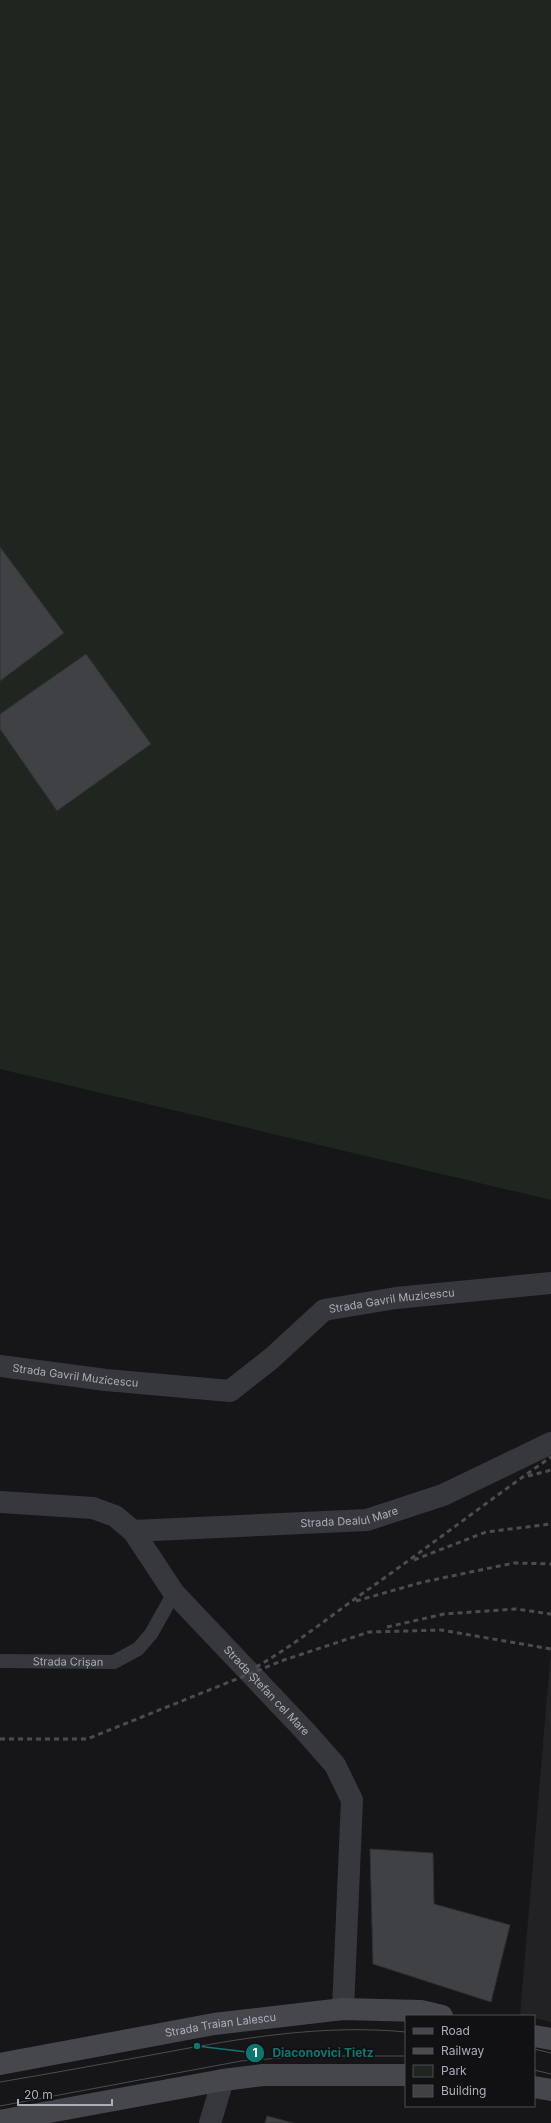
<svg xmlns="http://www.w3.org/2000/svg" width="551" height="2123" font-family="Inter,sans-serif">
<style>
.built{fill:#222225}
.green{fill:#1e261f}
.building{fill:#404145;stroke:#303034}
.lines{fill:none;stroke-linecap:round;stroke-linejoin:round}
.lane{stroke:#37383d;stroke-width:14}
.street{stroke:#37383d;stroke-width:22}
.secondary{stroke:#45474d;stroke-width:22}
.tram{stroke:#4a4c52;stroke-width:1}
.rail{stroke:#4a4c52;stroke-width:3;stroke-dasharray:5 4;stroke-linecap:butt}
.labels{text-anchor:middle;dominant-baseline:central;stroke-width:3.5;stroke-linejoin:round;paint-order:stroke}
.street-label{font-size:11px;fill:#a8adb8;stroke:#111113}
.leader{fill:none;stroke:#0f766e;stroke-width:1.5}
.callout-dot{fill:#0f766e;stroke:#111113;stroke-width:1.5}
.mark-label{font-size:12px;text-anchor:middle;font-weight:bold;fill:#fff}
.callout-label{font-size:12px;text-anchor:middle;font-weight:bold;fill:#0f766e;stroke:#111113;stroke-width:3.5;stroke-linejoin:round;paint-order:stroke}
</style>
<rect width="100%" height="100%" fill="#161618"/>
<polygon class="built" points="551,1650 551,2022 534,2018 534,2016 520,2015"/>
<polygon class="green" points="0,0 551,0 551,1200 0,1069"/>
<g class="building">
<polygon points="0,547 64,633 0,681"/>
<polygon points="86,654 151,744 57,811 0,729 0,714"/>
<polygon points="370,1849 433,1853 434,1904 510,1925 491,2002 373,1964"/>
<polygon points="267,2116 293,2123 265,2123"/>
</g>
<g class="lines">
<path class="lane" id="s1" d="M0,1661L114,1662L138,1649L151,1634L174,1593"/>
<g class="street">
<path id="s2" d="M0,1366L106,1380L230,1391L272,1358L324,1310L396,1298L551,1283"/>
<path id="s3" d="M0,1502L93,1508L115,1516L133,1531L174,1593L305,1731L335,1765L352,1800L343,2009"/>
<path id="s4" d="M133,1531L367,1520L443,1495L551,1443"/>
<polyline points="210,2123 223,2080"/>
</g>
<g class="secondary">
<polyline points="534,2036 551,2039"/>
<path id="s5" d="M0,2064L214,2024L343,2009L421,2011L442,2016"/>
<polyline points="534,2087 551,2090"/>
<polyline points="0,2121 223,2080 263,2075 406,2075"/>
</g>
<g class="tram">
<polyline points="534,2049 551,2053"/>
<polyline points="534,2070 551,2074"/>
<path d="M0,2082C54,2073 108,2063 162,2053C242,2038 324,2024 406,2032"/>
<polyline points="0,2106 241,2061 308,2056 406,2056"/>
</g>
<g class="rail">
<polyline points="528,1476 551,1470"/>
<polyline points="414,1560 486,1532 551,1524"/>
<polyline points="356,1601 423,1582 514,1563 551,1564"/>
<polyline points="387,1627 444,1614 516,1609 551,1614"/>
<path d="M256,1667C291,1647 323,1622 356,1598C422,1552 485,1503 551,1457"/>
<polyline points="0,1739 87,1739 284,1660 369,1632 441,1630 551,1649"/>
</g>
</g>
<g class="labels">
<g class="street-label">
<text stroke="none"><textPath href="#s2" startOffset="424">Strada Gavril Muzicescu</textPath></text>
<text stroke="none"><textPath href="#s2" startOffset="76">Strada Gavril Muzicescu</textPath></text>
<text stroke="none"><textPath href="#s4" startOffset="217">Strada Dealul Mare</textPath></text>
<text stroke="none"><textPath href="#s1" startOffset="68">Strada Crișan</textPath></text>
<text stroke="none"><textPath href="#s3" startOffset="349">Strada Ștefan cel Mare</textPath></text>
<text stroke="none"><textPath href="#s5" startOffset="224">Strada Traian Lalescu</textPath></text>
</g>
</g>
<path class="leader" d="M197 2046L255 2053"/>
<g class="callout-dot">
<circle cx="197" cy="2046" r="4"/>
<circle cx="255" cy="2053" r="10"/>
</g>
<g class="mark-label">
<text x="255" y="2057">1</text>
</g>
<g class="callout-label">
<text x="323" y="2057">Diaconovici Tietz</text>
</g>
<rect x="405" y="2015" width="130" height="92" fill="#111113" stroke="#4d4f55"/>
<rect x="413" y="2028" width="20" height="6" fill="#45474d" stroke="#4d4f55"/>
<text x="441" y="2035" font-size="12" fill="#a8adb8">Road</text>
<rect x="413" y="2048" width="20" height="6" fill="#4a4c52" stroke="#4d4f55"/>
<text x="441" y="2055" font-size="12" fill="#a8adb8">Railway</text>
<rect x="413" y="2065" width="20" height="12" fill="#1e261f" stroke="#4d4f55"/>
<text x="441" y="2075" font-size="12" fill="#a8adb8">Park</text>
<rect x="413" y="2085" width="20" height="12" fill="#404145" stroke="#4d4f55"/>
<text x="441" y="2095" font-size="12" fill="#a8adb8">Building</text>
<path d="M18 2099v6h94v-6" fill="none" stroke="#a8adb8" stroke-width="2"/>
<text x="24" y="2099" font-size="12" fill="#a8adb8" stroke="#111113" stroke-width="3" paint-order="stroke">20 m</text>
</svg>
